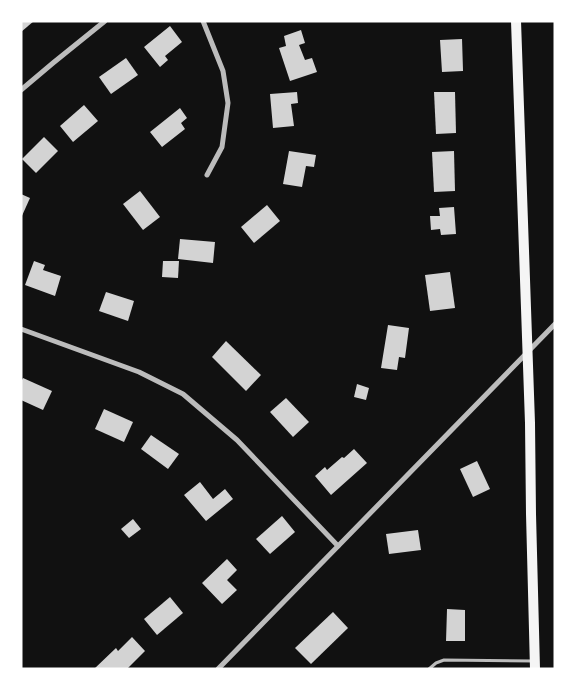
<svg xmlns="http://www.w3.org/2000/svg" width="576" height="690" font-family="Literata,serif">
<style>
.building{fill:#d3d3d3}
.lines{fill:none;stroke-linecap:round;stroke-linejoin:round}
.service{stroke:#bcbcbc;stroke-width:3}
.minor{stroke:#bcbcbc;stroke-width:5}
.secondary{stroke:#f5f5f5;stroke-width:10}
</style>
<rect width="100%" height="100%" fill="#111"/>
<g class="building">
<polygon points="21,21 34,21 21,32"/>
<polygon points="170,26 182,42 165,56 168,60 160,67 144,47"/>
<polygon points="301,30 305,43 299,45 305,60 312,58 317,72 290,81 279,48 286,46 284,36"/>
<polygon points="462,39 463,71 442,72 440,40"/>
<polygon points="126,58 138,75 111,94 99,77"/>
<polygon points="297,92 298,103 291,104 294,126 273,128 270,94"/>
<polygon points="434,92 455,92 456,133 436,134"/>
<polygon points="84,105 98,121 73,142 60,126"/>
<polygon points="180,108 187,118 181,123 185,129 162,147 150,132"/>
<polygon points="44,137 58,151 36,173 22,159"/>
<polygon points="289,151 316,155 314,167 306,166 302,187 283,184"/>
<polygon points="454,151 455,191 434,192 432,152"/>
<polygon points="140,191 160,217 143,230 123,204"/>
<polygon points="21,194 30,198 21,218"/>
<polygon points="267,205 280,221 254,243 241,227"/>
<polygon points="454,207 456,234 441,235 440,229 431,230 430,216 440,216 439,208"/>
<polygon points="180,239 215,242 213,263 178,259"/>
<polygon points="34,261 45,265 43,270 61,276 55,296 25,285"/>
<polygon points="163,261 179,261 178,278 162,277"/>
<polygon points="450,272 455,308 430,311 425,275"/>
<polygon points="106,292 134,301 128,321 99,311"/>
<polygon points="388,325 409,328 405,358 399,357 397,370 381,368"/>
<polygon points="226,341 261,375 246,391 212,357"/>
<polygon points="23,378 52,391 43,410 21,400 21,382"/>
<polygon points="357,384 369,388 366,400 354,397"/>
<polygon points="286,398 309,422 293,437 270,412"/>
<polygon points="104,409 133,422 124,442 95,429"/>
<polygon points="151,435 179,454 168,469 141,449"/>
<polygon points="354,449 367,463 331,495 315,476 325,467 327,470 342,457 344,458"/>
<polygon points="477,461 490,489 473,497 460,469"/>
<polygon points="200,482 213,499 225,489 233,499 206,521 184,495"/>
<polygon points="282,516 295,532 270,554 256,539"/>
<polygon points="133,519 141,529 129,538 121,529"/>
<polygon points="418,530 421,550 389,554 386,534"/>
<polygon points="227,559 237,570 227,580 237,590 222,604 202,583"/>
<polygon points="170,597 183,613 157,635 144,619"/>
<polygon points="447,609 465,610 465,641 446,641"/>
<polygon points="333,612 348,628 311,664 295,648"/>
<polygon points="132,637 145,651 127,669 94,669 116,648 118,651"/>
</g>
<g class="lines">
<polyline class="service" points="429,669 436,663 444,660 534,661"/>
<g class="minor">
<polyline points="203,21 223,71 228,103 222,147 207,175"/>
<polyline points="21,90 53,63 105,21"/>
<polyline points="21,329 139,372 183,394 237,440 338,546"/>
<polyline points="218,669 555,324"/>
</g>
<polyline class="secondary" points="516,21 530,423 531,514 535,669"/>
</g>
<rect width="576" height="690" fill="none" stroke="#ffffff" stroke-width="45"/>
</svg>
